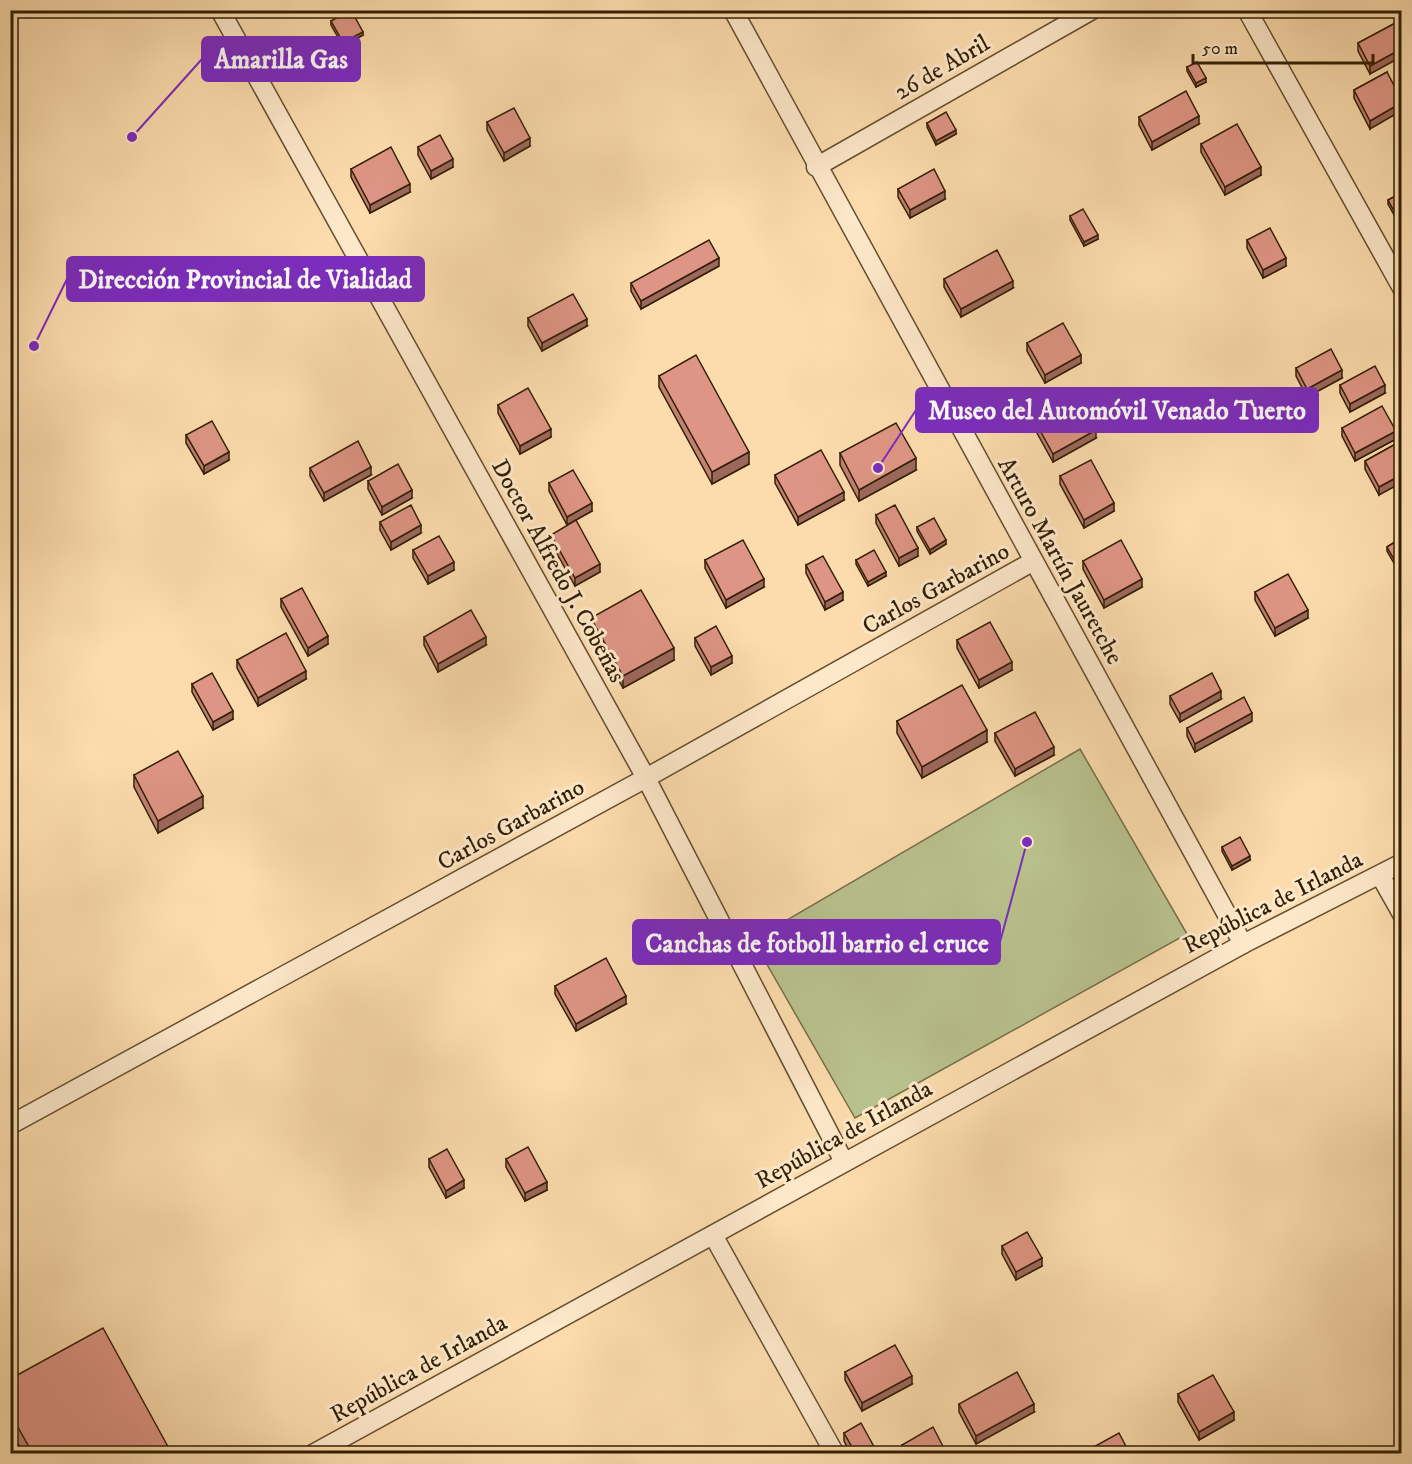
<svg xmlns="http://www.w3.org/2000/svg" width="1412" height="1464" font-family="'IM FELL DW Pica',serif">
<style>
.green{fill:#b9c28e;stroke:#767049;stroke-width:1.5}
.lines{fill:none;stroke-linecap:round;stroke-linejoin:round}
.minor-casing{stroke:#644e2e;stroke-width:21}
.minor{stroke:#fde8ca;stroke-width:18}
.wall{fill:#c08072;stroke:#321f04;stroke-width:1.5}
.shaded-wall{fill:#9c685d;stroke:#321f04;stroke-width:1.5}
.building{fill:#df9585;stroke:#321f04;stroke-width:1.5}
.labels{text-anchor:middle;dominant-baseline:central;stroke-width:6;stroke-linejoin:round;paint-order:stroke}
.street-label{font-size:24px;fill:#321f04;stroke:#fde8ca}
.leader{fill:none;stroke:#7b2cbf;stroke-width:2}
.callout-dot{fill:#7b2cbf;stroke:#fde8ca;stroke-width:2}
.callout{fill:#7b2cbf;stroke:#7b2cbf;stroke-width:2}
.callout-label{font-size:26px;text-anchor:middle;font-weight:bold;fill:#fff}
</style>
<rect width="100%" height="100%" fill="#fcdcad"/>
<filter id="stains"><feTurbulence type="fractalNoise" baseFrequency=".00333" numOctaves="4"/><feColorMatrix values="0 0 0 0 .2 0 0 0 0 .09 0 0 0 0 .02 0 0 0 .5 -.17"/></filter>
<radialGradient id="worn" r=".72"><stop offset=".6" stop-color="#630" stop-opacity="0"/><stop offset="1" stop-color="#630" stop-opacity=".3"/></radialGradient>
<polygon class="green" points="1080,749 1187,934 855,1118 753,940"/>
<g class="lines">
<g class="minor-casing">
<g id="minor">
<polyline points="220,10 646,778 844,1162"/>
<polyline points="733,10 1243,944"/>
<polyline points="1247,10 1402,288"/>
<polyline points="816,167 1092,10"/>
<polyline points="1380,875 1402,914"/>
<polyline points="10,1125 646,778 1032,562"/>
<polyline points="713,1235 835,1454"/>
<polyline points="313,1454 1243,944 1402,863"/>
</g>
</g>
<use href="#minor" class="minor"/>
</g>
<g class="wall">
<polygon points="764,10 780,10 767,17"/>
<polygon points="1401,20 1370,74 1358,51 1358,43"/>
<polygon points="331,21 363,35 343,46 331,25"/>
<polygon points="1187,67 1206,82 1196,87 1187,71"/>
<polygon points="1387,72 1370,129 1354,98 1354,90"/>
<polygon points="1139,117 1199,124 1152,150 1139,125"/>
<polygon points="487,122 530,146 504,161 487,130"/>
<polygon points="927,123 956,134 936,145 927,127"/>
<polygon points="1201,144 1261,175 1225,195 1201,152"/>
<polygon points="418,147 453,167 431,179 418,155"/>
<polygon points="351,169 410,192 370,213 351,177"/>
<polygon points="898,189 945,199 910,218 898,197"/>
<polygon points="1401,193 1399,224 1388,204 1388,200"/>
<polygon points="1070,216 1098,239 1084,246 1070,220"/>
<polygon points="1247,240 1286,266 1263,278 1247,248"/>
<polygon points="719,266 641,309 631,291 631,283"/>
<polygon points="944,279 1013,288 961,317 944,287"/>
<polygon points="528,318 587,326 542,351 528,326"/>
<polygon points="1027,343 1081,363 1045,383 1027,351"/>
<polygon points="1296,368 1342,378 1307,397 1296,376"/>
<polygon points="659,376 749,464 712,484 659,387"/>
<polygon points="1340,385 1385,393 1350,412 1340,393"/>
<polygon points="498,405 551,437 520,454 498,413"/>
<polygon points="1037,425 1096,438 1053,462 1037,433"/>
<polygon points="1342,428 1396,439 1355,461 1342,436"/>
<polygon points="186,435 229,460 204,474 186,443"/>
<polygon points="1401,441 1379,495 1365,469 1365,461"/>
<polygon points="840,453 916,470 859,501 840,465"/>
<polygon points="310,468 371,475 324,501 310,476"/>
<polygon points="775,475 844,500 798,525 775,483"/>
<polygon points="1060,476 1114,511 1084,528 1060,484"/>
<polygon points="368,481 412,498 382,515 368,489"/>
<polygon points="549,483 592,511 567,525 549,491"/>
<polygon points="876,515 918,556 899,566 876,523"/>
<polygon points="380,522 421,533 391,550 380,530"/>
<polygon points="917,527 946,544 930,554 917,531"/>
<polygon points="551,535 600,572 575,586 551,543"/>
<polygon points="1401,538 1401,561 1395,565 1387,551 1387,547"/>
<polygon points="413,550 454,570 428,584 413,558"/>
<polygon points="705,560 764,587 726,608 705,568"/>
<polygon points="856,560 886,576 868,586 856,564"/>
<polygon points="1083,561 1142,587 1104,608 1083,569"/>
<polygon points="806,565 843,600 825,610 806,573"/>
<polygon points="1255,592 1308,618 1275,636 1255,600"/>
<polygon points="281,599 328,644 308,656 281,607"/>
<polygon points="591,618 674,660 623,688 591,630"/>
<polygon points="424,637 486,645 438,672 424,645"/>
<polygon points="695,638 732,663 711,675 695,646"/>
<polygon points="957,640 1012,670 979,688 957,648"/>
<polygon points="237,660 306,679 258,706 237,668"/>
<polygon points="192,684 233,719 213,730 192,692"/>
<polygon points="1170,696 1221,699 1180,722 1170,704"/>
<polygon points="897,721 987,742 922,778 897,733"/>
<polygon points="1252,721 1195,752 1187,736 1187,728"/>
<polygon points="995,733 1054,755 1015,776 995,741"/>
<polygon points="134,775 203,808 158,833 134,787"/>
<polygon points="1222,847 1250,860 1232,870 1222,851"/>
<polygon points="555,986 626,1004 576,1031 555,994"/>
<polygon points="429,1159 464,1188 446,1198 429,1167"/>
<polygon points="506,1159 547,1190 525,1201 506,1167"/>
<polygon points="1002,1246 1042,1266 1016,1280 1002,1254"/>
<polygon points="845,1372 912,1384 862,1411 845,1380"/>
<polygon points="10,1379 172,1454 24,1454 10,1429"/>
<polygon points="1178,1394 1234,1420 1199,1440 1178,1402"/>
<polygon points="959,1404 1034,1412 976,1444 959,1412"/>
<polygon points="844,1433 878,1454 851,1454 844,1441"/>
<polygon points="902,1445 947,1454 902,1454"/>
</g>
<g class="shaded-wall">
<polygon points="255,10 263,10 255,15"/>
<polygon points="767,10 780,10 767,17"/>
<polygon points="363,32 363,35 343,46 343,42"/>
<polygon points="1401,49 1401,57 1370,74 1370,66"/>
<polygon points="1206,78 1206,82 1196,87 1196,83"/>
<polygon points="1401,103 1401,111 1370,129 1370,121"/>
<polygon points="1199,116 1199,124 1152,150 1152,142"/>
<polygon points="956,130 956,134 936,145 936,141"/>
<polygon points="530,138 530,146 504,161 504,153"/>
<polygon points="453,159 453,167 431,179 431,171"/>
<polygon points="1261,167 1261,175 1225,195 1225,187"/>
<polygon points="410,184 410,192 370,213 370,205"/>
<polygon points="945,191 945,199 910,218 910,210"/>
<polygon points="1098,235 1098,239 1084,246 1084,242"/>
<polygon points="719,258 719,266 641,309 641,301"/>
<polygon points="1286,258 1286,266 1263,278 1263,270"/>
<polygon points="1013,281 1013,288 961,317 961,309"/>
<polygon points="587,319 587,326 542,351 542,343"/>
<polygon points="1081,355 1081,363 1045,383 1045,375"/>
<polygon points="1342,370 1342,378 1307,397 1307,389"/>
<polygon points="1385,385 1385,393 1350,412 1350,404"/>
<polygon points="551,429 551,437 520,454 520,446"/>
<polygon points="1096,430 1096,438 1053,462 1053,454"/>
<polygon points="1396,431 1396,439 1355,461 1355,453"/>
<polygon points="229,452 229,460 204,474 204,466"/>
<polygon points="749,452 749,464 712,484 712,472"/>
<polygon points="916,458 916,470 859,501 859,490"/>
<polygon points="371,467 371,475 324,501 324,493"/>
<polygon points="1401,475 1401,483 1379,495 1379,487"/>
<polygon points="412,490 412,498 382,515 382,507"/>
<polygon points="844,492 844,500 798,525 798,517"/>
<polygon points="592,503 592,511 567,525 567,517"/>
<polygon points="1114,503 1114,511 1084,528 1084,520"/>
<polygon points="421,525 421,533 391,550 391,542"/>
<polygon points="946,540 946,544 930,554 930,550"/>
<polygon points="918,548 918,556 899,566 899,558"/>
<polygon points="1401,557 1401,561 1395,565 1395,561"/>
<polygon points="454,562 454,570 428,584 428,576"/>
<polygon points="600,564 600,572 575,586 575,578"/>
<polygon points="886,572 886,576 868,586 868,582"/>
<polygon points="764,579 764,587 726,608 726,600"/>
<polygon points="1142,579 1142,587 1104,608 1104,600"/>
<polygon points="843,592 843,600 825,610 825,602"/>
<polygon points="1308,610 1308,618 1275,636 1275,628"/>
<polygon points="328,636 328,644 308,656 308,648"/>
<polygon points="486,637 486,645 438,672 438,664"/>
<polygon points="674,648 674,660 623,688 623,676"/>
<polygon points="732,656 732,663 711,675 711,667"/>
<polygon points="1012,662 1012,670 979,688 979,680"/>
<polygon points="306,671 306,679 258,706 258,698"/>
<polygon points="1221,691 1221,699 1180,722 1180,714"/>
<polygon points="233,711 233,719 213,730 213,722"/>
<polygon points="1252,713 1252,721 1195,752 1195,744"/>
<polygon points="987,730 987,742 922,778 922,767"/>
<polygon points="1054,747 1054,755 1015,776 1015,769"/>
<polygon points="203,796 203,808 158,833 158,821"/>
<polygon points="1250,856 1250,860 1232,870 1232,866"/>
<polygon points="626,996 626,1004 576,1031 576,1024"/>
<polygon points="464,1180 464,1188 446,1198 446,1191"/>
<polygon points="547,1182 547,1190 525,1201 525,1193"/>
<polygon points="1042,1258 1042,1266 1016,1280 1016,1272"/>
<polygon points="912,1376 912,1384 862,1411 862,1403"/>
<polygon points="1034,1404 1034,1412 976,1444 976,1436"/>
<polygon points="1234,1412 1234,1420 1199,1440 1199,1432"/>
</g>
<g class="building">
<polygon points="350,10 351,10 363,32 343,42 331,21"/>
<polygon points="1401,20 1401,49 1370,66 1358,43"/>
<polygon points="1197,62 1206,78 1196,83 1187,67"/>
<polygon points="1387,72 1401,99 1401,103 1370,121 1354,90"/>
<polygon points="1186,91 1199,116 1152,142 1139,117"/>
<polygon points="514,108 530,138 504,153 487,122"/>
<polygon points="946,112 956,130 936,141 927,123"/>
<polygon points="1237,124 1261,167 1225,187 1201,144"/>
<polygon points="440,135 453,159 431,171 418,147"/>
<polygon points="391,147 410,184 370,205 351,169"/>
<polygon points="934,169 945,191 910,210 898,189"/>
<polygon points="1401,193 1401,219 1399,220 1388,200"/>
<polygon points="1083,209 1098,235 1084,242 1070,216"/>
<polygon points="1270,228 1286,258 1263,270 1247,240"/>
<polygon points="709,240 719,258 641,301 631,283"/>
<polygon points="997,250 1013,281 961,309 944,279"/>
<polygon points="573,294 587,319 542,343 528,318"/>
<polygon points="1063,323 1081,355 1045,375 1027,343"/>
<polygon points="1331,349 1342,370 1307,389 1296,368"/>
<polygon points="696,355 749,452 712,472 659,376"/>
<polygon points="1375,366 1385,385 1350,404 1340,385"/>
<polygon points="528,388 551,429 520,446 498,405"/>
<polygon points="1080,401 1096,430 1053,454 1037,425"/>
<polygon points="1382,406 1396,431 1355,453 1342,428"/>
<polygon points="212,421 229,452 204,466 186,435"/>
<polygon points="896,423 916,458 859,490 840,453"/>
<polygon points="358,441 371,467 324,493 310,468"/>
<polygon points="1401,441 1401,475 1379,487 1365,461"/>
<polygon points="821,450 844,492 798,517 775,475"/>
<polygon points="1091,460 1114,503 1084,520 1060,476"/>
<polygon points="398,464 412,490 382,507 368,481"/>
<polygon points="573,470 592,503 567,517 549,483"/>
<polygon points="411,505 421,525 391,542 380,522"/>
<polygon points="895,505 918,548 899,558 876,515"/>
<polygon points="934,518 946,540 930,550 917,527"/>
<polygon points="576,520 600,564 575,578 551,535"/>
<polygon points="439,536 454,562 428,576 413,550"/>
<polygon points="1401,538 1401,557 1395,561 1387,547"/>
<polygon points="743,540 764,579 726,600 705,560"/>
<polygon points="1121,540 1142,579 1104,600 1083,561"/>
<polygon points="874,550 886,572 868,582 856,560"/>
<polygon points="823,556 843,592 825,602 806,565"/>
<polygon points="1288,574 1308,610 1275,628 1255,592"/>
<polygon points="302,588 328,636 308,648 281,599"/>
<polygon points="641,590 674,648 623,676 591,618"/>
<polygon points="471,610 486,637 438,664 424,637"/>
<polygon points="990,622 1012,662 979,680 957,640"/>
<polygon points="716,626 732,656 711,667 695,638"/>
<polygon points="286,633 306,671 258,698 237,660"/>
<polygon points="212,673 233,711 213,722 192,684"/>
<polygon points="1212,673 1221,691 1180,714 1170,696"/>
<polygon points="962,685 987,730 922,767 897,721"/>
<polygon points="1244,697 1252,713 1195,744 1187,728"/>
<polygon points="1035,712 1054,747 1015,769 995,733"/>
<polygon points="178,751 203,796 158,821 134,775"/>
<polygon points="1240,837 1250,856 1232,866 1222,847"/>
<polygon points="606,958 626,996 576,1024 555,986"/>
<polygon points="528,1147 547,1182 525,1193 506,1159"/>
<polygon points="447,1149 464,1180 446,1191 429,1159"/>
<polygon points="1027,1232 1042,1258 1016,1272 1002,1246"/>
<polygon points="103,1328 172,1454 33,1454 10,1413 10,1379"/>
<polygon points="895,1345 912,1376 862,1403 845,1372"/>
<polygon points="1017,1372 1034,1404 976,1436 959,1404"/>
<polygon points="1213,1375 1234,1412 1199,1432 1178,1394"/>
<polygon points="861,1423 878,1454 856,1454 844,1433"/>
<polygon points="933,1427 947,1454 907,1454 902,1445"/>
<polygon points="1119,1433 1130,1454 1090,1454 1088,1450"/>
</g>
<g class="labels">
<g class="street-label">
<text transform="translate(942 68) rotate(-30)">26 de Abril</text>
<text transform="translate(1060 561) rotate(61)">Arturo Martín Jauretche</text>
<text transform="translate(558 571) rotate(61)">Doctor Alfredo J. Cobeñas</text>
<text transform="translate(936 589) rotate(-29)">Carlos Garbarino</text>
<text transform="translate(511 825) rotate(-29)">Carlos Garbarino</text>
<text transform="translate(1273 903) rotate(-27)">República de Irlanda</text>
<text transform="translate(844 1135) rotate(-29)">República de Irlanda</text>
<text transform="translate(419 1369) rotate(-29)">República de Irlanda</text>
</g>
</g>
<path class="leader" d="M132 137L202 59M34 346L67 279M878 468L916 410M1027 842L1000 942"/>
<g class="callout-dot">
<circle cx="132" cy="137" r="6"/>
<circle cx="34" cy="346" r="6"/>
<circle cx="878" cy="468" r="6"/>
<circle cx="1027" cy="842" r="6"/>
</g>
<g class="callout">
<rect x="202" y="37" width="158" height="44" rx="6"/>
<rect x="67" y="257" width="357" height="44" rx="6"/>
<rect x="916" y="388" width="402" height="44" rx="6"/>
<rect x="633" y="920" width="367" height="44" rx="6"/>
</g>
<g class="callout-label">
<text x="281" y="68">Amarilla Gas</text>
<text x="245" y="288">Dirección Provincial de Vialidad</text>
<text x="1117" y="419">Museo del Automóvil Venado Tuerto</text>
<text x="817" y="952">Canchas de fotboll barrio el cruce</text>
</g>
<rect width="1412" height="1464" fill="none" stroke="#fcdcad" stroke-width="36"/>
<rect x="12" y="12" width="1388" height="1440" fill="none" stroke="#321f04" stroke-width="3"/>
<rect x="18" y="18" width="1376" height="1428" fill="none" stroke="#321f04" stroke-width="1.5"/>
<path d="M1193 54v9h180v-9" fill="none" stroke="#321f04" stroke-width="3"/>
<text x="1202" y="54" font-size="18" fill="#321f04" stroke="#fde8ca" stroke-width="4.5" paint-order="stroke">50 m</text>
<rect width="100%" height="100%" filter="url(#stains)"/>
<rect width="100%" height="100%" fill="url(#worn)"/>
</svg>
